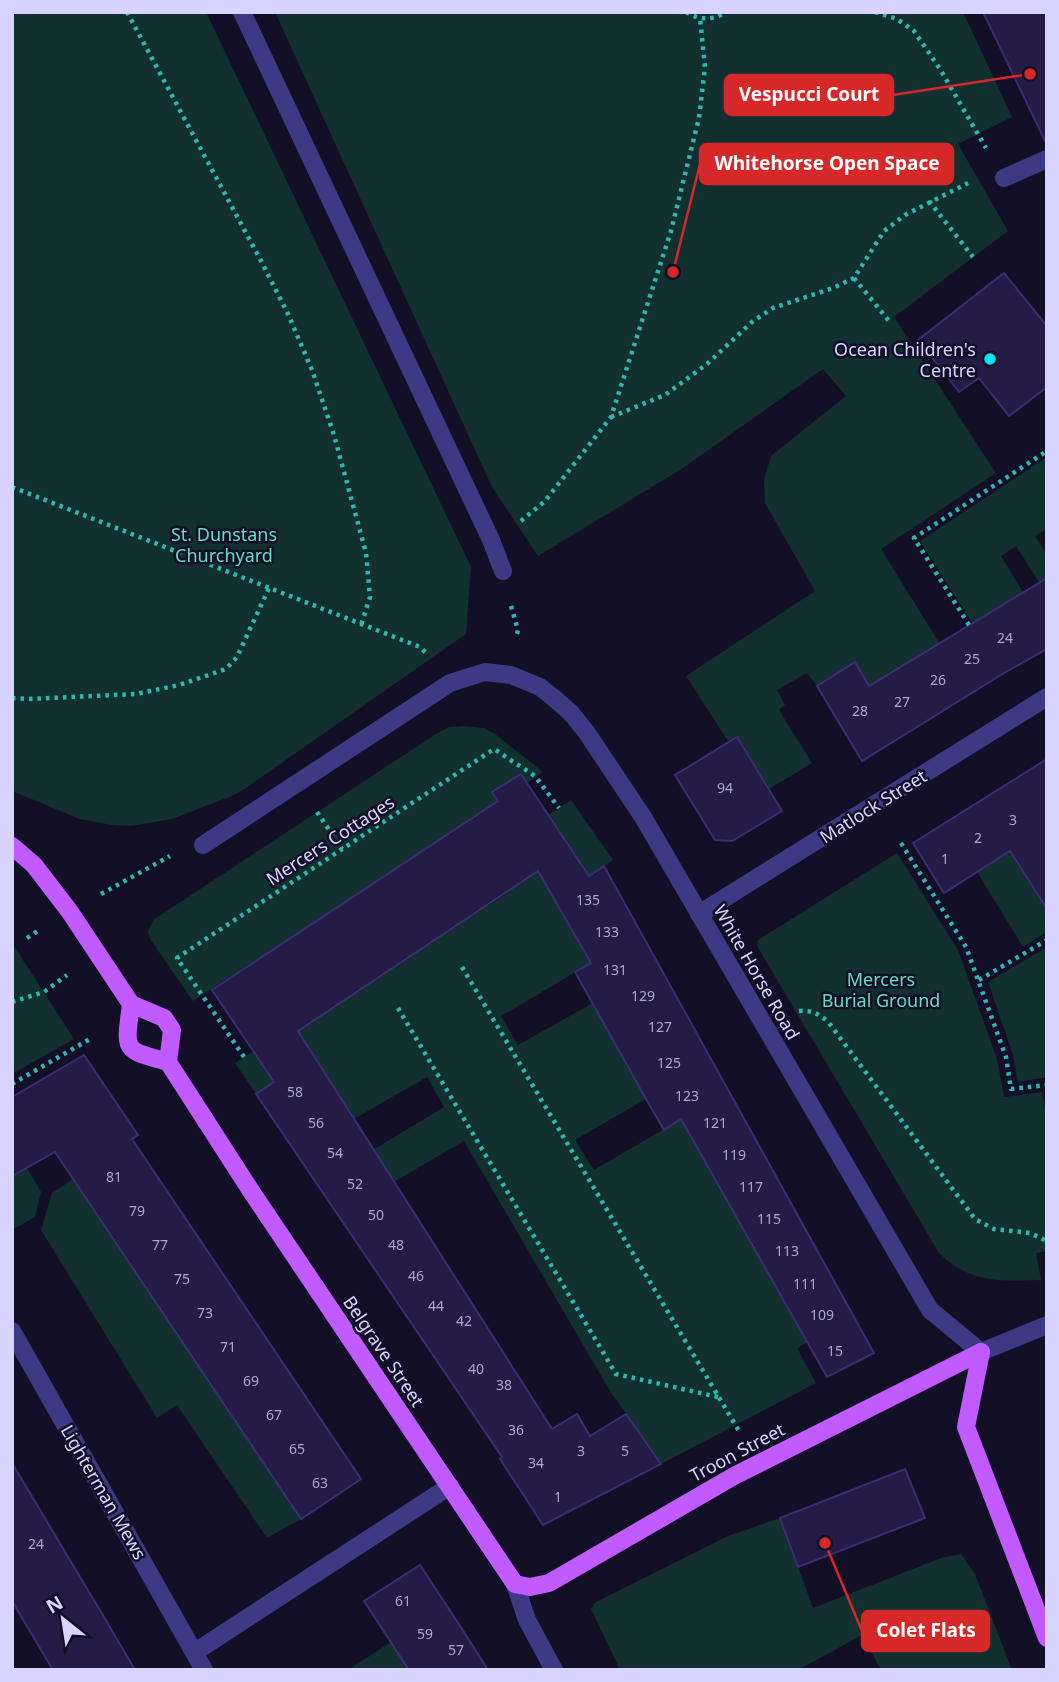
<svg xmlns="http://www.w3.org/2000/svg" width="1059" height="1682" font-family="'Noto Sans',sans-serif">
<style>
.green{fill:#12302f}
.building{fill:#241b47;stroke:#3b2d73;stroke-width:2}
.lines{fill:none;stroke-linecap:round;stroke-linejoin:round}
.path{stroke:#2fb8b0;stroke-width:4.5;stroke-dasharray:3.5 5;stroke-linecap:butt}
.minor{stroke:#3d3a85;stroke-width:18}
.major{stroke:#c25bff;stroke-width:18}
.poi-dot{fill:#00e5ff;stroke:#130f26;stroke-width:2.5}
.labels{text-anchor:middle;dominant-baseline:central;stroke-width:5;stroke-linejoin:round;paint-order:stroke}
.number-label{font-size:14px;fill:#aca6d1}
.poi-label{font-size:18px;fill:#d9d4ff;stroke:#130f26;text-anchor:end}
.park-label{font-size:18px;fill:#5fe0c0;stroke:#130f26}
.street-label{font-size:18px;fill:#d9d4ff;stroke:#130f26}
.leader{fill:none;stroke:#d62828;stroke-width:2.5}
.callout-dot{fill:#d62828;stroke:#130f26;stroke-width:2.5}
.callout{fill:#d62828;stroke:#d62828;stroke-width:2.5}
.callout-label{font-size:19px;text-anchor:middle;font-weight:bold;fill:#fff}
</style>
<rect width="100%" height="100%" fill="#130f26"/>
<g class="green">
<polygon points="12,12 206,12 471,567 466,634 243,790 232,796 172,819 131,826 112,825 80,819 12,791"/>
<polygon points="275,12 963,12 1012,117 958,144 1008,231 894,317 996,473 881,549 940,644 869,686 854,662 817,686 807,673 777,690 785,705 779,710 812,763 769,789 736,736 728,741 686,676 815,591 765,503 764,480 771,456 846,396 823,369 680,470 538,556 492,487"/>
<polygon points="1047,457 1047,529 1035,536 1047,555 1047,577 1039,582 1016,546 1001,556 1023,592 972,623 920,541"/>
<polygon points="463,726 484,728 495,734 543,772 193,1001 150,939 148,932 153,920 436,734 449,727"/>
<polygon points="571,800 613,860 554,898 591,963 501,1016 518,1045 609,994 643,1055 626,1065 646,1099 575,1140 594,1170 681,1119 808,1342 797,1348 816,1383 661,1464 610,1391 464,1141 394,1182 373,1150 444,1107 427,1077 354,1119 313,1056 256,1094 235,1063 274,1038 302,1029 341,1001 341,953 365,987 403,962 379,927 426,946 468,918 445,884 465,871 488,906 526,880 501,840 548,815"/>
<polygon points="1010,851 1047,911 1047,932 1023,947 977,872"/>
<path d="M897,853L958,950L997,1059L1004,1097L1042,1092L1047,1118V1251L1036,1253L1041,1280C999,1281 971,1284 939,1253L757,946L758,940Z"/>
<polygon points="12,943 74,1039 12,1074"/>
<polygon points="1047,947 1047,1077 1018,1082 1013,1055 988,982"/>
<polygon points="27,1168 41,1192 35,1217 12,1230 12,1176"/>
<polygon points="73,1179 301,1519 267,1538 177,1405 157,1418 41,1230 52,1193"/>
<polygon points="780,1518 813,1608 941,1558 961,1554 975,1574 1012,1670 881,1670 862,1635 798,1670 620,1670 591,1609 596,1602 728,1536"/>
<polygon points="391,1642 409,1670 348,1670"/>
</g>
<g class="building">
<polygon points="983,12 1047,12 1047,145"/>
<polygon points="1004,273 1047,326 1047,387 1009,416 979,378 959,392 918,340"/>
<polygon points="1047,578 1047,649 1004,673 862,761 817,686 855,662 869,686"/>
<polygon points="737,737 782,811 732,841 715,840 675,775"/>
<polygon points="1047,759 1047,909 1010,851 944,893 913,843"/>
<polygon points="521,774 589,876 604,866 874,1353 827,1377 681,1119 664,1130 646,1099 575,972 591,963 538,871 298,1031 552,1429 577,1414 590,1436 626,1414 661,1464 543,1525 500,1459 502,1457 256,1094 274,1082 212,990 498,801 492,792"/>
<polygon points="84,1055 138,1135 132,1139 361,1479 301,1519 55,1152 12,1176 12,1097"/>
<polygon points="12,1463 104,1617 135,1670 53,1670 12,1601"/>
<polygon points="905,1469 925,1518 798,1567 780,1518"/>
<polygon points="420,1565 462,1629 488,1670 409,1670 364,1601"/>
</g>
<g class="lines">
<g class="path">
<polyline points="127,12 260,259 288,314 312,370 334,435 366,553 370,597 361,625"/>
<path d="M686,12C699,20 713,21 726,12"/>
<polyline points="875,12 897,19 914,31 940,69 986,148"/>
<polyline points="929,201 973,257"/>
<polyline points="854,278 889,321"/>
<polyline points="611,417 665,395 707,364 752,322 773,308 833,288 854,278 884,231 905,215 968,183"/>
<polyline points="12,487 420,647 426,653"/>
<polyline points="521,521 545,501 611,417 671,231 699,118 705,67 700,18"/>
<polyline points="511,606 518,630 516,638"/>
<polyline points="969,625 914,538 1047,451"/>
<polyline points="12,698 29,699 136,694 179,685 226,669 237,657 269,588"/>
<polyline points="317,812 342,849"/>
<polyline points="901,843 966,947 1006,1057 1011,1089 1047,1085"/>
<polyline points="101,894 170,856"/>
<polyline points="27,938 39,930"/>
<polyline points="462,967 739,1431"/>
<polyline points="979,980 1047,940"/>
<polyline points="12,1002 44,992 67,975"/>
<polyline points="398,1008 616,1374 718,1397"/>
<path d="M799,1011C812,1010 820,1014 829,1023L975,1219L994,1229L1030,1233L1047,1241"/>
<polyline points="244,1057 177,958 494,749 535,776 559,808"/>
<polyline points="12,1084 90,1039"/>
</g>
<g class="minor">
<polyline points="242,12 491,540 503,571"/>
<polyline points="1004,178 1047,159"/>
<polyline points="203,845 450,683 485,672 511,675 540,687 554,698 571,713 587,733 643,817 930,1310 981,1352 1047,1325"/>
<polyline points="699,914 1047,697"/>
<polyline points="12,1331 204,1670"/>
<polyline points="515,1584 527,1620 554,1670"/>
<polyline points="195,1652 450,1486"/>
</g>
<g class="major">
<polyline points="12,846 34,865 70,912 131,1004 164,1018 172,1030 168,1062 251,1191 515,1584 530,1587 549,1583 734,1476 981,1352"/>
<path d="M131,1004C125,1052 122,1049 168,1062"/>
<polyline points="981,1352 966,1427 1047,1638"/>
</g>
</g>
<circle class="poi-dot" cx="990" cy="359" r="7"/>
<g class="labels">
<g class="number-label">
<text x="1005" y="637">24</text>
<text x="972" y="658">25</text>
<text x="938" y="679">26</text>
<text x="902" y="701">27</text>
<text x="860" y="710">28</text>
<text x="725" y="787">94</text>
<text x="1013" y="819">3</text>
<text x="978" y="837">2</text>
<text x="945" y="858">1</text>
<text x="588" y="899">135</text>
<text x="607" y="931">133</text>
<text x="615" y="969">131</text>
<text x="643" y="995">129</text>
<text x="660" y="1026">127</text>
<text x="669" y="1062">125</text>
<text x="295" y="1091">58</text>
<text x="687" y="1095">123</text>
<text x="316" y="1122">56</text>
<text x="715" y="1122">121</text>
<text x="335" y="1152">54</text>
<text x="734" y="1154">119</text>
<text x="114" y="1176">81</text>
<text x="355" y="1183">52</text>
<text x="751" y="1186">117</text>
<text x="137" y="1210">79</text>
<text x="376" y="1214">50</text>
<text x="769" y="1218">115</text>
<text x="160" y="1244">77</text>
<text x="396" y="1244">48</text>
<text x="787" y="1250">113</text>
<text x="416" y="1275">46</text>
<text x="182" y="1278">75</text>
<text x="805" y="1283">111</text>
<text x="436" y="1305">44</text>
<text x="205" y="1312">73</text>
<text x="822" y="1314">109</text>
<text x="464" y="1320">42</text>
<text x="228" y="1346">71</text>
<text x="835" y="1350">15</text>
<text x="476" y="1368">40</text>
<text x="251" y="1380">69</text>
<text x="504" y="1384">38</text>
<text x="274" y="1414">67</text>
<text x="516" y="1429">36</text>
<text x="297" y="1448">65</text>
<text x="581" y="1450">3</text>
<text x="625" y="1450">5</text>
<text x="536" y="1462">34</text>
<text x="320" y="1482">63</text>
<text x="558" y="1496">1</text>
<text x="36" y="1543">24</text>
<text x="403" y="1600">61</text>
<text x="425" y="1633">59</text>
<text x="456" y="1649">57</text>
</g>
<g class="poi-label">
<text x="976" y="349">Ocean Children's<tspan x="976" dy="21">Centre</tspan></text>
</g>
<g class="park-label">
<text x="224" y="534">St. Dunstans<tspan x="224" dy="21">Churchyard</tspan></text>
<text x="881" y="979">Mercers<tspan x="881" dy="21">Burial Ground</tspan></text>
</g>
<g class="street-label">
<text transform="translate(873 806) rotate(-32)">Matlock Street</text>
<text transform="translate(330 840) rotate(-33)">Mercers Cottages</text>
<text transform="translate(757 972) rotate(60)">White Horse Road</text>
<text transform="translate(384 1351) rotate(56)">Belgrave Street</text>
<text transform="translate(737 1452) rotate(-28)">Troon Street</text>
<text transform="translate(104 1492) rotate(60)">Lighterman Mews</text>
</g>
</g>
<path class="leader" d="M1030 74L893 95M673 272L700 164M825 1543L862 1631"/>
<g class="callout-dot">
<circle cx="1030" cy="74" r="7"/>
<circle cx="673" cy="272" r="7"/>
<circle cx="825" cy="1543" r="7"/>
</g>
<g class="callout">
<rect x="725" y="75" width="168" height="40" rx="7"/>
<rect x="700" y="144" width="253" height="40" rx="7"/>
<rect x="862" y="1611" width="127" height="40" rx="7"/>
</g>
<g class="callout-label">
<text x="809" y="101">Vespucci Court</text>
<text x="827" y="170">Whitehorse Open Space</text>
<text x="926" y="1637">Colet Flats</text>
</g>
<rect width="1059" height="1682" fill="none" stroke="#d9d4ff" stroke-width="28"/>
<g transform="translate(63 1619) rotate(330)" stroke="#130f26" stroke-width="5" paint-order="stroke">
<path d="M0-5L12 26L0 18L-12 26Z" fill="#d9d4ff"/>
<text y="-10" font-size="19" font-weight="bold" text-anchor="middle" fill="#d9d4ff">N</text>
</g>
</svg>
